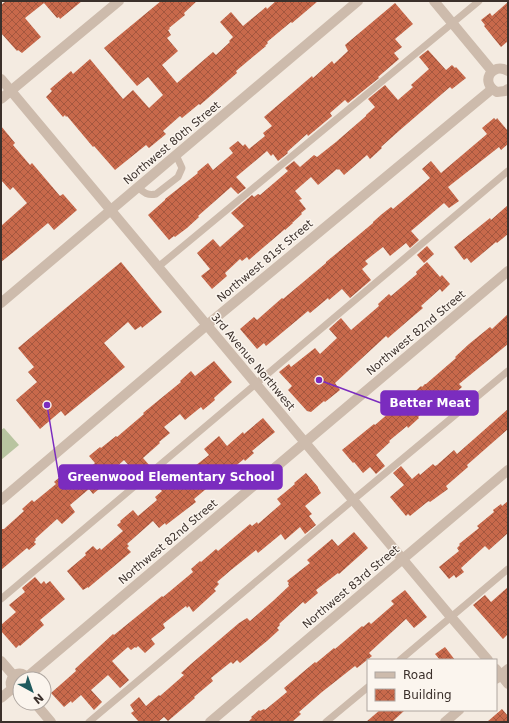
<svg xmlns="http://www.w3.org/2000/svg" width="509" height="723" font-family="'DejaVu Sans',sans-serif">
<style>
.garden{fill:#b8c4a0}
.building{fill:url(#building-cross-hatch)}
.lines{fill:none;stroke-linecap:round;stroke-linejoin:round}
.service{stroke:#cdbbac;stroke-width:7}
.minor{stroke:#cdbbac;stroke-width:10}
.tertiary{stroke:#cdbbac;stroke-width:10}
.labels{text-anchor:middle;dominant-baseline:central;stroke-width:3;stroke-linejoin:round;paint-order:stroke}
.street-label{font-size:11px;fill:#3b302b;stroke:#fbf5ee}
.leader{fill:none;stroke:#7b2cbf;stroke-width:1.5}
.callout-dot{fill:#7b2cbf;stroke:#fbf5ee;stroke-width:1.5}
.callout{fill:#7b2cbf;stroke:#7b2cbf;stroke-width:1.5}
.callout-label{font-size:12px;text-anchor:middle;font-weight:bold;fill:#fff}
</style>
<defs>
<pattern id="building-cross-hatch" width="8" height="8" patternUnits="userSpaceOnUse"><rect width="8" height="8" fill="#c8694b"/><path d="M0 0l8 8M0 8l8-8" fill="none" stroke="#a4573f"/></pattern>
</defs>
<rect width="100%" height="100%" fill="#f4ebe1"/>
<polygon class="garden" points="4,428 19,445 1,460 1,430"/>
<g class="building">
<polygon points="6,1 82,1 60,19 59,17 57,18 44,3 25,18 41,37 22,53 18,50 17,51 1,33 1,5"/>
<polygon points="161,1 197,1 184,13 185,15 169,28 170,29 168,30 171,35 167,38 178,51 162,65 177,83 213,52 216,55 230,42 229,41 233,37 220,22 231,12 243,26 266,7 267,9 276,1 318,1 298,18 292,23 291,22 267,42 268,43 265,46 266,46 236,71 237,73 200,105 199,104 182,118 180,116 163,131 166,134 149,148 146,145 115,170 94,146 93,147 67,116 66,117 65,115 63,117 46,97 52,91 50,89 71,71 73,74 90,59 123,99 133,90 149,108 163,95 148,77 137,86 104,48"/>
<polygon points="508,2 508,41 501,47 484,26 485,25 481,20 490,13 492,16"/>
<polygon points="395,3 413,24 395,39 402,47 394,53 399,59 378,77 379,78 348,103 345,100 330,113 332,116 308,136 307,134 287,152 288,153 278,161 273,154 271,156 267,151 236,177 246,188 238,194 231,187 198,216 199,217 187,228 175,237 174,236 169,240 148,215 165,200 165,199 198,173 197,172 208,163 213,170 233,153 229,148 238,141 243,146 245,144 249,149 265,136 263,133 272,126 264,117 312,76 313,78 332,61 334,64 348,51 345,45"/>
<polygon points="428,50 446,70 452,65 455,68 456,67 466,78 452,89 450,87 400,130 381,147 382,148 370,159 367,155 344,175 339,169 338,170 337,169 318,185 311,177 295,191 302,199 299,200 306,209 301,213 302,214 292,223 293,223 285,230 285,229 250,259 249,260 247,257 242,261 240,259 225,273 227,276 212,289 201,276 210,269 197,253 213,239 220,247 244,226 231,213 252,195 254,197 258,194 260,195 288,171 285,168 294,161 300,167 314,155 317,157 336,142 366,116 366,115 375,107 368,99 385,85 398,100 413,87 411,85 429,69 419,57"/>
<polygon points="494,118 496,120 497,118 508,131 508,144 501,150 499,147 448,187 459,201 449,208 444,203 411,231 419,240 410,248 406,243 390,256 383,247 365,261 368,264 362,269 371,280 350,298 342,289 329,300 328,298 310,313 308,311 266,346 264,343 257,349 240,329 254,317 257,320 282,298 283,299 326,263 326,262 337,253 373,223 373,222 382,214 391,207 393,209 430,178 422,169 431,161 441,173 487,134 482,128"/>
<polygon points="1,126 15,143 13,145 30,165 32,163 60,196 63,194 77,210 54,230 48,223 16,250 1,262 1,226 27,203 13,187 10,190 1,180"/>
<polygon points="508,205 508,234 497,243 496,242 471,263 467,258 464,260 454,247 490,218 491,220"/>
<polygon points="427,246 434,254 424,263 417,255"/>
<polygon points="121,262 162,312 142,328 141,326 135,330 128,322 104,343 125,367 65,416 61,411 40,429 16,400 37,382 28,372 34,367 18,348"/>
<polygon points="427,262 440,277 442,275 450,284 442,292 440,289 421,306 423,308 410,319 388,338 386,336 335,383 340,390 325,402 324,401 311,412 307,411 288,390 292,386 279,372 289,364 291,367 315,348 320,354 337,338 329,329 341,318 351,330 379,306 378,304 389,294 391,296 417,274 416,272"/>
<polygon points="508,314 508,344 459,384 462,387 447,400 443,395 418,417 419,418 408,428 407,426 389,441 390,442 376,455 385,466 376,474 370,467 363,473 354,462 353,463 342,450 374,424 375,425 397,406 398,407 421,386 422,387 425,384 426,384 456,358 455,357 469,344 490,327 492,329"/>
<polygon points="214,361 232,382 214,398 215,400 203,410 201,407 185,420 180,414 164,427 170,433 159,442 160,443 143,458 150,466 138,476 124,460 102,480 105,484 93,494 89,489 70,505 75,512 62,524 57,519 35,539 36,540 34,542 36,544 29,550 27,548 1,570 1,529 4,529 24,511 22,509 32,500 34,502 56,484 54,482 68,470 76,480 95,463 89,456 100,447 101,448 116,436 117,437 124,431 144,414 143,413 181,382 180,381 191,371 195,376"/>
<polygon points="508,409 508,429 467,465 468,467 446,486 448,489 430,502 429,501 426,503 410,516 408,514 406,516 390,497 404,485 393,473 401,466 412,479 419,473 420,475 433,464 435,466 437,465 454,450 457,454"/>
<polygon points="263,418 275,432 252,451 254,453 245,461 244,459 222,477 223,478 213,487 212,484 194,499 196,502 166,525 165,523 159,528 153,521 127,544 129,546 127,548 131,552 88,588 88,587 83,590 67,571 86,555 85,553 93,546 97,550 100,548 101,550 123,531 117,525 121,522 120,521 133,510 138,516 157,500 155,497 162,491 160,489 161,488 183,469 186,473 209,455 204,449 219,436 227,446 243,432 244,434"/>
<polygon points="306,473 318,487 318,488 321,493 305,506 312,514 309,516 316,525 305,534 300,527 285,540 281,534 258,553 256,550 231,570 217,582 219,584 214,589 216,591 193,612 189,606 187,608 186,606 163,624 165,628 151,639 155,644 145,653 138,646 136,648 135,647 131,650 128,647 112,661 129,680 120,688 108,675 91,690 102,702 94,710 81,695 72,703 71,701 64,707 51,693 76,671 75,669 113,634 114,635 162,596 163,597 193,572 191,569 200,561 201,562 216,549 218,551 250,524 252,526 257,522 258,524 281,504 277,499 295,484 294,483"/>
<polygon points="508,501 508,533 489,550 485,546 461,568 464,572 456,578 454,575 449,579 439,567 459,551 457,548 460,545 459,544 479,528 477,526 494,512 493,510 501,504 502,506"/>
<polygon points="354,532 368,548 339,574 338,573 316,590 318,593 305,604 303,602 279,624 280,625 277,628 279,630 267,641 240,663 237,660 233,664 231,662 211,678 213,681 194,697 195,698 168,721 164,717 158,722 139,722 131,713 134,711 130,705 139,697 146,706 159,695 160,696 184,675 181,673 191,664 239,623 247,618 250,621 273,601 289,586 288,584 289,583 287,581 310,563 307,560 332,539 338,546"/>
<polygon points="35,577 41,584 44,581 46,584 50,581 65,599 40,620 44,625 20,646 19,645 16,648 1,631 1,625 16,612 9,605 25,592 22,588"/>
<polygon points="508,587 508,634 503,639 473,605 485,595 491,602"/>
<polygon points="405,590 427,617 414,628 406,619 369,653 372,656 357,668 355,666 322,692 299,712 301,714 292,722 248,722 252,718 251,717 259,710 260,711 264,709 265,710 287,692 284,688 315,662 316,663 334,648 335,649 362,626 363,627 369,622 371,624 394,604 391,601"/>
<polygon points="445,647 455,660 440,660 435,654"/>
<polygon points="502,709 508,716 508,722 487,722"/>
<polygon points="380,710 405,710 392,722 366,722"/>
</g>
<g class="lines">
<g class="service">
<path d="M138,187C144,193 148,196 156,194L178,177L182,168L176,155"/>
<polyline points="158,267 479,1"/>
<polyline points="1,599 508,171"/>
<polyline points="400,660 508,569"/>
<polyline points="89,722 353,500 508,371"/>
<polyline points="326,722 368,687"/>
</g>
<g class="minor">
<polyline points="434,1 492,71"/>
<path d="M508,71C492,61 479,83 497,92L505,91L508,89"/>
<polyline points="1,99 119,1"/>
<polyline points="1,500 207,325 492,89"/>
<polyline points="1,661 14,676"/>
<polyline points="27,677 508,271"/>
<polyline points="496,679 508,669"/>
<path d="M20,692C0,689 17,662 28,679"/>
<polyline points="1,698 13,688"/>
<polyline points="35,703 51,722"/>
<polyline points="210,722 508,470"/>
<polyline points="445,722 459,710"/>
</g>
<g class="tertiary">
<polyline points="1,79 451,617 488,660"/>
<polyline points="1,303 358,1"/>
<polyline points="496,669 508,684"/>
</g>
</g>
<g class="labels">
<g class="street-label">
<text transform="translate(172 143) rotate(-40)">Northwest 80th Street</text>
<text transform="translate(265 261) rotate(-40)">Northwest 81st Street</text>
<text transform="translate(416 333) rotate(-40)">Northwest 82nd Street</text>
<text transform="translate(253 362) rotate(50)">3rd Avenue Northwest</text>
<text transform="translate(168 542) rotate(-40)">Northwest 82nd Street</text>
<text transform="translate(351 587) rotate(-40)">Northwest 83rd Street</text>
</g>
</g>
<path class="leader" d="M319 380L381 403M47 405L59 477"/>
<g class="callout-dot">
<circle cx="319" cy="380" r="4"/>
<circle cx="47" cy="405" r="4"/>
</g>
<g class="callout">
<rect x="381" y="391" width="97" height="24" rx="4"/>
<rect x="59" y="465" width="223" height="24" rx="4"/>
</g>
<g class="callout-label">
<text x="430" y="407">Better Meat</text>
<text x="171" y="481">Greenwood Elementary School</text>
</g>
<rect width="509" height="723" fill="none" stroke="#3b302b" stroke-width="4"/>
<rect x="367" y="659" width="130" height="52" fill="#fbf5ee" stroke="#aea6a0"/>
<rect x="375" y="672" width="20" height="6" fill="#cdbbac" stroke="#aea6a0"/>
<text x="403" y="679" font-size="12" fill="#3b302b">Road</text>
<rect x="375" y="689" width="20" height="12" fill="url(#building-cross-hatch)" stroke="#aea6a0"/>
<text x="403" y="699" font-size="12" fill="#3b302b">Building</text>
<g transform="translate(32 691) rotate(140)"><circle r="19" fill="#fbf5ee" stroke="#aea6a0"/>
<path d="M0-3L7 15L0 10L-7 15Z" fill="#1f5a5e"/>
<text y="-6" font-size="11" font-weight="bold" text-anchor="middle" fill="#3b302b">N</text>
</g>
</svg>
